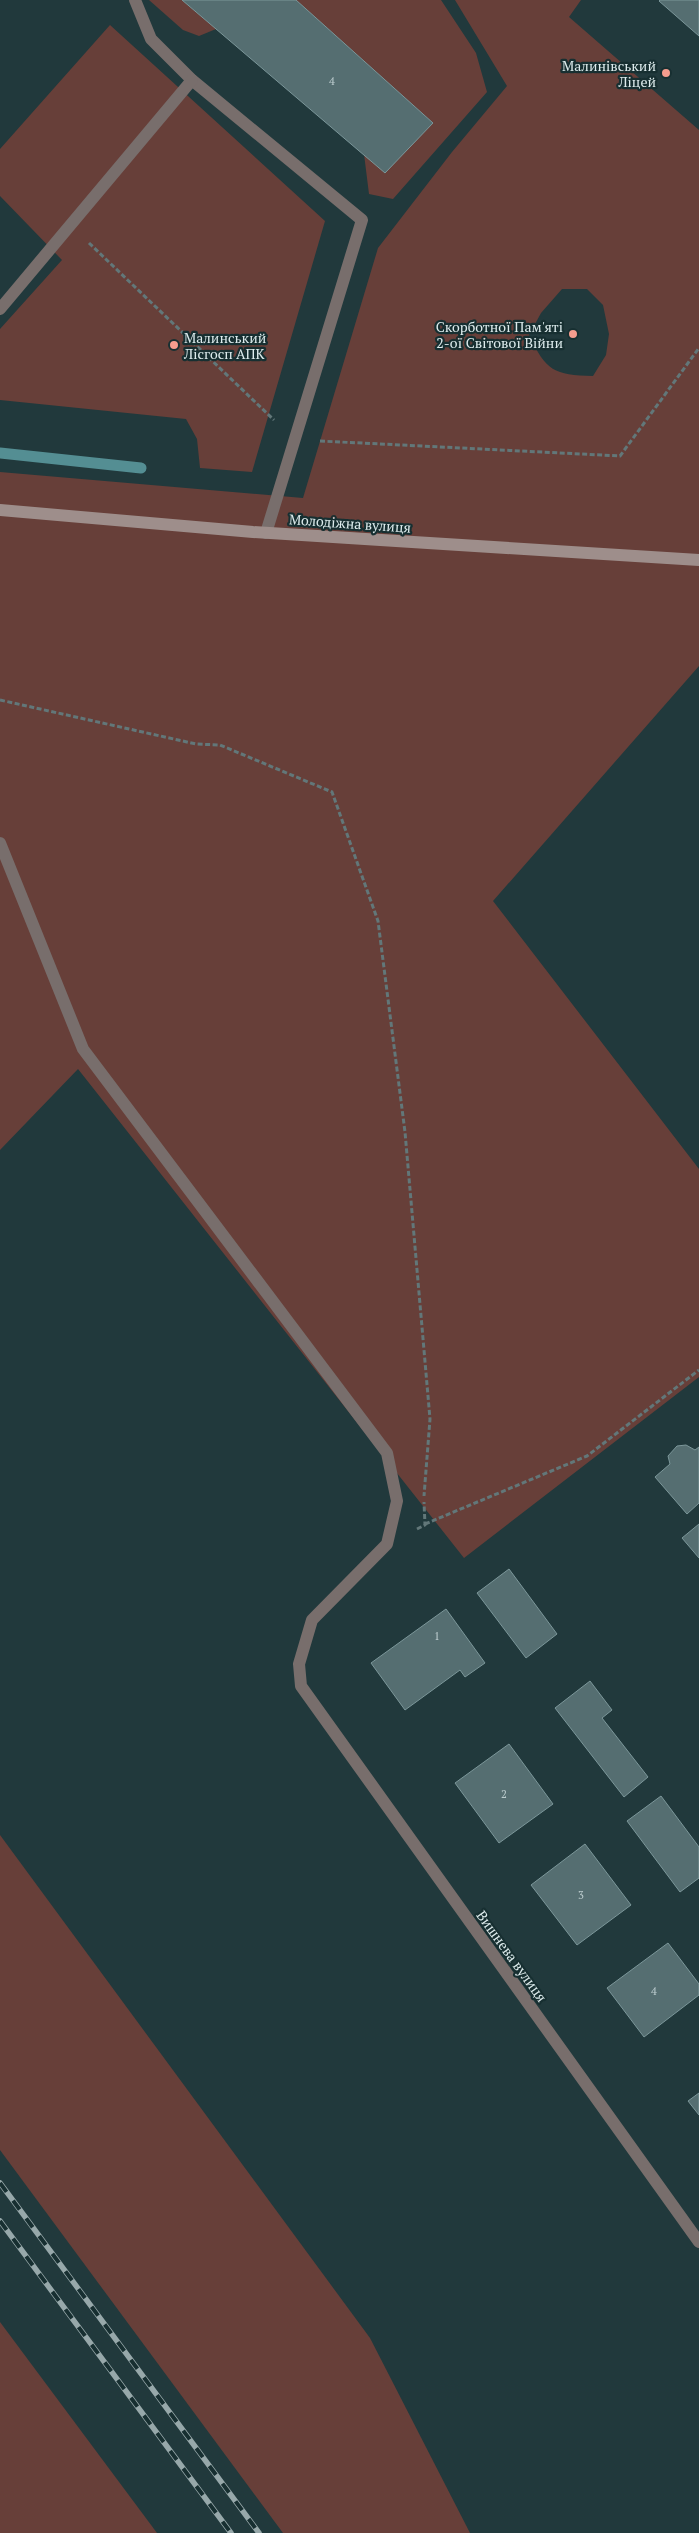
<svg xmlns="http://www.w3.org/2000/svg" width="699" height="2533" font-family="'PT Serif',serif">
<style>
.green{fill:#673f39;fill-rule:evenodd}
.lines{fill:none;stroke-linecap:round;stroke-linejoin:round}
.stream{stroke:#548e93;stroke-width:11}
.building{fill:#556e71;stroke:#7c979a}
.path{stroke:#627779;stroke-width:3;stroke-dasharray:5 2.5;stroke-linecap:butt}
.lane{stroke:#786e6c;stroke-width:12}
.street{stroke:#786e6c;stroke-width:12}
.secondary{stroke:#9e8e8b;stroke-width:12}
.rail-casing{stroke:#97a8aa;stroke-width:5.5}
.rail{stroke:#172f31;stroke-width:4;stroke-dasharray:11;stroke-linecap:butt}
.poi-dot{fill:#f59d8e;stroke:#172f31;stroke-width:2}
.labels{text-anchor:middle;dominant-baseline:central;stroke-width:4.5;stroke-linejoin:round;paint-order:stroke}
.number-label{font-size:11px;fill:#bcccce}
.poi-label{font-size:14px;fill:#deeced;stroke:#172f31;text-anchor:end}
.street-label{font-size:14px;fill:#deeced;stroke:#172f31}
</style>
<rect width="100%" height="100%" fill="#21393c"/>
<g class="green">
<polygon points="149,0 182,0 216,29 199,36 183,30"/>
<polygon points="296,0 441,0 476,53 487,92 393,199 369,194 364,154 433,123"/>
<path d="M455,0H581L569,17L699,130V666L493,901L699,1169V1377L464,1558L78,1069L0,1150V472L303,498L378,248L452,152L507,86ZM562,289H587L603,305L609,334L606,355L593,376C554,375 546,371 529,335L541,313Z"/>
<polygon points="110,25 325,221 252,472 200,468 197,439 186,419 0,400 0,329 62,260 0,196 0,149"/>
<polygon points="0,1835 370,2338 470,2533 283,2533 0,2150"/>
<polygon points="0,2322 157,2533 0,2533"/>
</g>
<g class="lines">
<polyline class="stream" points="0,453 141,468"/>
</g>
<g class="building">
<polygon points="182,0 296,0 433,123 385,173"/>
<polygon points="660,0 699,0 699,36 659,1"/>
<polygon points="686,1445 695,1450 699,1447 699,1503 687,1514 655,1477 670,1464 668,1456 677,1446"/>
<polygon points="699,1524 699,1558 682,1538"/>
<polygon points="509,1569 557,1634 526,1658 477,1593"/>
<polygon points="446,1609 485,1663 465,1677 460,1670 405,1710 371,1663"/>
<polygon points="590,1681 612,1710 602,1718 648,1777 624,1797 555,1708"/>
<polygon points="509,1744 553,1804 499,1843 455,1783"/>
<polygon points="661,1796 699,1847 699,1878 680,1892 627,1821"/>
<polygon points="585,1844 631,1905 577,1945 531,1885"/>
<polygon points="668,1943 699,1984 699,1995 644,2037 607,1988"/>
<polygon points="699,2093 699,2115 688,2101"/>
</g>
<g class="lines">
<g class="path">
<polyline points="89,243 274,420"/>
<polyline points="320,441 620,456 699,348"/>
<polyline points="0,700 196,744 220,745 332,792 378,921 405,1132 430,1419 424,1496"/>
<polyline points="425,1524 587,1456 699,1370"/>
<polyline points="417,1529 425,1525 424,1502"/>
</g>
<g class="lane">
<polyline points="135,0 151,39 192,80 362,220 266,533"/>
<polyline points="0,309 192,80"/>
</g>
<polyline class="street" points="0,843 83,1049 387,1453 397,1501 387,1544 312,1620 299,1664 301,1686 699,2242"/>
<polyline class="secondary" points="0,510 253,532 699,560"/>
<g class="rail-casing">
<g id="rail">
<polyline points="0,2183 259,2533"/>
<polyline points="0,2221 231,2533"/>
</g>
</g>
<use href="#rail" class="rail"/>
</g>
<g class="poi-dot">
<circle cx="666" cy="73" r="5"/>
<circle cx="573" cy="334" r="5"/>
<circle cx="174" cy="345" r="5"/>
</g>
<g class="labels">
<g class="number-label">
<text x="332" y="81">4</text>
<text x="437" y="1636">1</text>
<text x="504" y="1794">2</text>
<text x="581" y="1895">3</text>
<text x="654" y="1991">4</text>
</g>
<g class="poi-label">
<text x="656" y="65">Малинівський<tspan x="656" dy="16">Ліцей</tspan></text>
<text x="563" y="326">Скорботної Пам'яті<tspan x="563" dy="16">2-ої Світової Війни</tspan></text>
<text x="184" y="337" text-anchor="start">Малинський<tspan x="184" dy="16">Лісгосп АПК</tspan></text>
</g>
<g class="street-label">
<text transform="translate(350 523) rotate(4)">Молодіжна вулиця</text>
<text transform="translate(512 1956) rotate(54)">Вишнева вулиця</text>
</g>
</g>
</svg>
